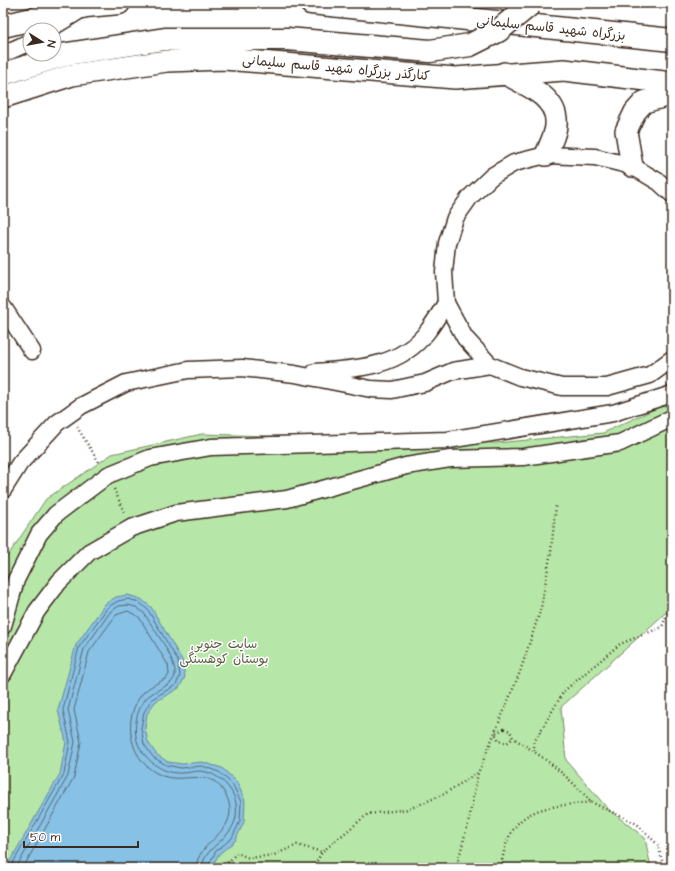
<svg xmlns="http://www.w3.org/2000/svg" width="675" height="871" font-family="'Architects Daughter','Playpen Sans Arabic',sans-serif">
<rect width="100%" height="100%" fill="#fff"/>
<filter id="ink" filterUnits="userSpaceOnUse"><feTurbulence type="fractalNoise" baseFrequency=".025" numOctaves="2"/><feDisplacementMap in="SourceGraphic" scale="8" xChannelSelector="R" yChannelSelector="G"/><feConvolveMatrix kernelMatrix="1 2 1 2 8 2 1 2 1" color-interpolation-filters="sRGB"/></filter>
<g filter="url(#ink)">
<polygon fill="#b6e7a8" stroke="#788863" points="672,401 672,607 561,707 566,760 608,809 645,838 651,868 3,868 3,563 46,499 112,454 202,434 496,443 603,433"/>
<polygon fill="#87c1e6" stroke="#698596" points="128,595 141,599 151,607 182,660 185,677 179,688 155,702 147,714 145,728 148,742 156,754 168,762 182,764 202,762 222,768 237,782 245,801 244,822 235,841 219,854 211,868 6,868 60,774 66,742 58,710 76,645 105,604 116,597"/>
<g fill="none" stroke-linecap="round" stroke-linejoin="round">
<g stroke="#59666e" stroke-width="1">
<polyline points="10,868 64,774 70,742 63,710 79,647 108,607 118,601 128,599 139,602 148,610 178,661 180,676 176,685 152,699 144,712 141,728 144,744 153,757 166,765 181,768 202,766 219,772 233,785 241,802 240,821 232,838 216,851 207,868"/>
<path d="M 16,868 L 68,776 L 75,742 L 68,710 L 84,649 L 111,611 L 119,606 L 128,605 L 136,607 L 144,613 C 152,627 177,659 175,675 C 174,685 157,689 150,695 C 136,705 131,733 140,748 C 149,763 164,774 182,773 C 188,773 194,771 200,771 C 217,772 234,788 236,804 C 241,840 204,842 202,868"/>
<path d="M 23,868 L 74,777 L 81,742 L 74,710 L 89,652 L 116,615 L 128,611 L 139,617 L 168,665 L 169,674 L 167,678 C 160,682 150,686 144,692 C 120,717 129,764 163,776 C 179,782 198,773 214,781 C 221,786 227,795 229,803 C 237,833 197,841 196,868"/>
</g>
<g stroke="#3b2a1e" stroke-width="19">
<g id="minor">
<polyline points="48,30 76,13"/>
<polyline points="3,54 30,42"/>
<polyline points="672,194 659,182 632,166 595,157 546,155 514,163 492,176 470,197 455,218 447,243 444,272 446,303 465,338 490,365 520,377 562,387 607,387 650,375 672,359"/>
<polyline points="3,307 32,351"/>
<path d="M 315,372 C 356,369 399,368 427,332 C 434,323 440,313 446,303"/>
<polyline points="3,490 20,463 57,423 81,406 126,383 188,370 242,368 295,374 371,389 392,390 425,383 453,371 490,365"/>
<polyline points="3,626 16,580 39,534 56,514 108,475 150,458 211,447 448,440 613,413 672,394"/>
<polyline points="3,674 37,611 59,582 89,552 131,528 176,513 287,499 406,466 450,459 523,457 620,443 672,418"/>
</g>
</g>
<g stroke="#3b2a1e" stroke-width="24">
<g id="major">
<path d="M 504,73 C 524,84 559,97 556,125 C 556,134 549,146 546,155"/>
<polyline points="3,97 72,75 167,61 224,59 455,78 564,70 672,83"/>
<polyline points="632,166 626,131 635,112 644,102 666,96 672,97"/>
</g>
</g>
<g stroke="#3b2a1e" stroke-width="25">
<g id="highway">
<polyline points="311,3 672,40"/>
<polyline points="3,26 86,6 119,3"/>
<polyline points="3,74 67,54 165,39 287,39"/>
</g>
</g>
<g stroke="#3b2a1e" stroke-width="2.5" stroke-dasharray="1 3" stroke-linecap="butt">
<polyline points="77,427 100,464"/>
<polyline points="114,489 125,514"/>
<polygon points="504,729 510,731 513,738 507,743 499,741 495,733"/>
<polyline points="534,751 534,742 564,691 620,644 662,627 672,602"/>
<polyline points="591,802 637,824 658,845 664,868"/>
<polyline points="222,868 237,853 249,858 274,855 297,845 322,852"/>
<polyline points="313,868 322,852 368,814 409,809 444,794 477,773"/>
<polyline points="456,868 468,824 478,773 520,672 541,608 551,551 556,505"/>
<path d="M 501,868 C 509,807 539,808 591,802 C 566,774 544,757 513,738"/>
</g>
<use href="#minor" stroke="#fff" stroke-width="16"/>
<use href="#major" stroke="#fff" stroke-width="21"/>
<use href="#highway" stroke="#fff" stroke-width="22"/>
<g stroke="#3b2a1e" stroke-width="25" stroke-linecap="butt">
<polyline id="highway-bridge" points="287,39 430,51 470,45 498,31 532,3"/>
</g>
<use href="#highway-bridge" stroke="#fff" stroke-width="22"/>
</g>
</g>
<g text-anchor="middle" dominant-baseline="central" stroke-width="3" stroke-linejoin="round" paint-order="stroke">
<g font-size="13" fill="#3b2a1e" stroke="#fff">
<text transform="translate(551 28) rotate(6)">بزرگراه شهید قاسم سلیمانی</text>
<text transform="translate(336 68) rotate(5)">کنارگذر بزرگراه شهید قاسم سلیمانی</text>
</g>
<g font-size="13" fill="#5a5940" stroke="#fff">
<text x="224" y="644">سایت جنوبی<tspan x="224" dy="15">بوستان کوهسنگی</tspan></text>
</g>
</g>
<rect width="675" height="871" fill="none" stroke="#fff" stroke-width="16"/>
<rect x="8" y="8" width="659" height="855" fill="none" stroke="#3b2a1e" stroke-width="1.5" filter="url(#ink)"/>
<g transform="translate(42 42) rotate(101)"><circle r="19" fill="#ffffff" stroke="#b1aaa5"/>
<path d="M0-3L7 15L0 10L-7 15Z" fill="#3b2a1e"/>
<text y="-6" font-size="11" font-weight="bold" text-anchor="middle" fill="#3b2a1e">N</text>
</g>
<path d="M24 841v6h114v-6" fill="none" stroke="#3b2a1e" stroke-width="2"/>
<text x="30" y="841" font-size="12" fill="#3b2a1e" stroke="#ffffff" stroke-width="3" paint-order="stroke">50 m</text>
</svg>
